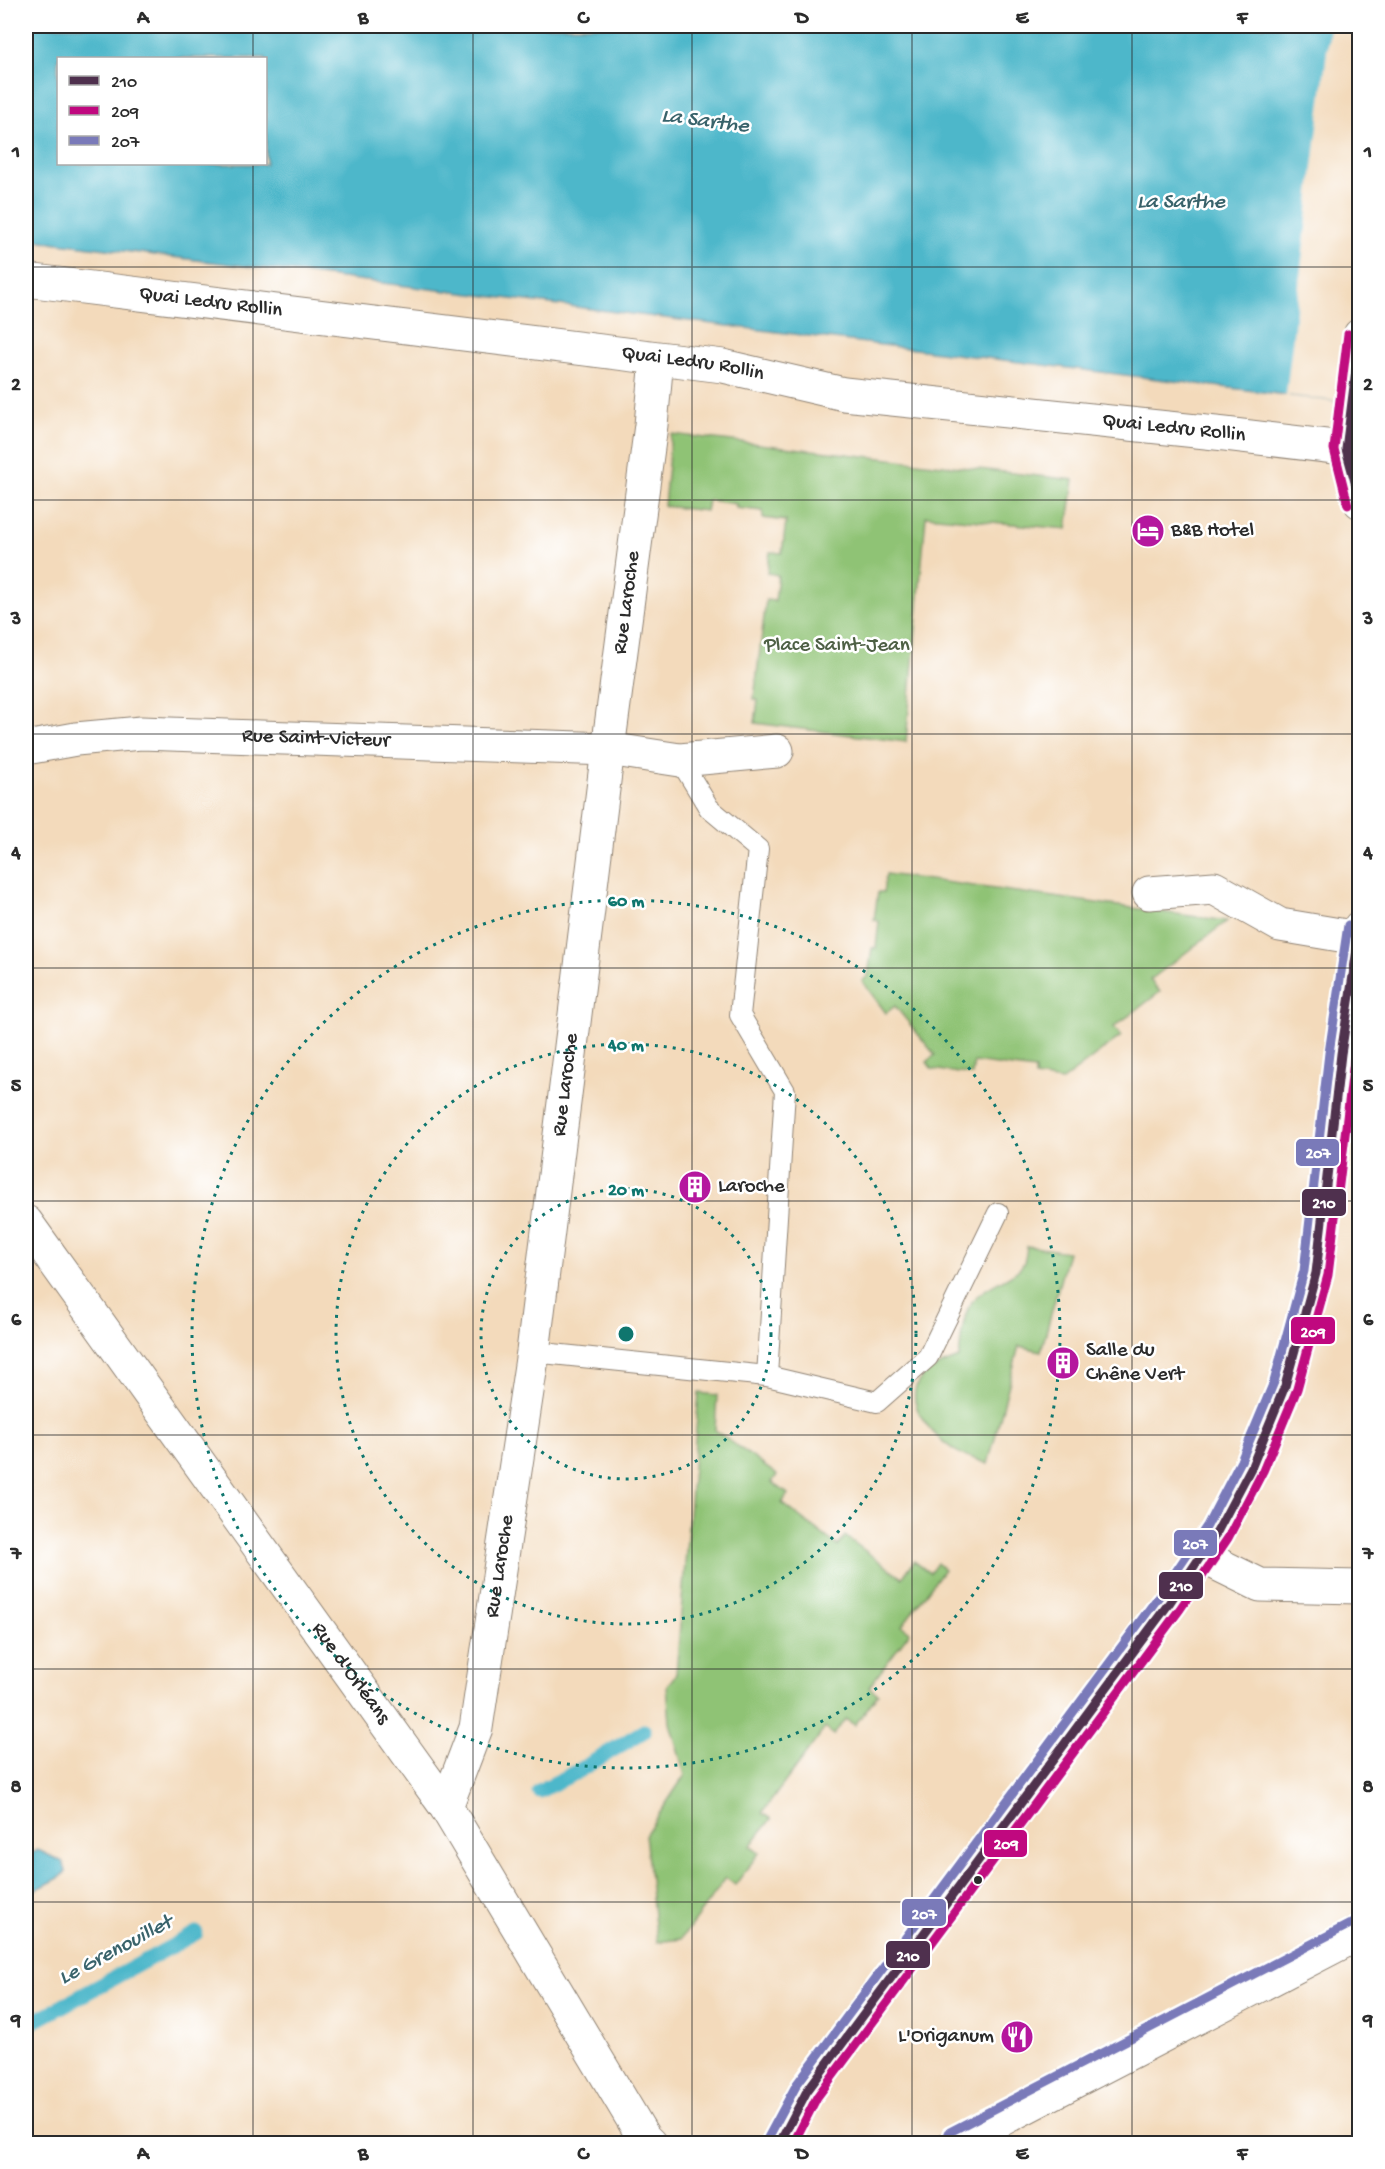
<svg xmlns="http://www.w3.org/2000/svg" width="1385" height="2169" font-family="'Gochi Hand',sans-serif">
<rect width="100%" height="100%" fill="#fff"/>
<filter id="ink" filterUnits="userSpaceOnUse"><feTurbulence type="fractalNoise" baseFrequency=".0167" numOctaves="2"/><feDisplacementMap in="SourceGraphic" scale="12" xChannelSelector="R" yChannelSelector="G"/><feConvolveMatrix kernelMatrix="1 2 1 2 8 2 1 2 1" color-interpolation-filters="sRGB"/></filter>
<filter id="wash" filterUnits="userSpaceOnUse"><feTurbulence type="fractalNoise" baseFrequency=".008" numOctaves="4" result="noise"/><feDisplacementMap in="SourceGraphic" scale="24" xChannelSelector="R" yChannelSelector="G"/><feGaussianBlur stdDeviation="1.35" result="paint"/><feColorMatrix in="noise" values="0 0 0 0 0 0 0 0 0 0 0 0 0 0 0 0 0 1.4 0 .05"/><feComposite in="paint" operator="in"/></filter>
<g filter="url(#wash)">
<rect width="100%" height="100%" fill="#f3dabb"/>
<g fill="#8fc375" stroke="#5d7750" stroke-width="1.5">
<polygon points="671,434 1074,480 1067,529 926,516 906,742 755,723 758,700 754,699 766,600 775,601 778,575 767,573 770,552 782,553 786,521 763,518 763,511 736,508 736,504 708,500 706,511 664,506"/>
<polygon points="886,874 1227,921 1150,980 1160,992 1114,1027 1121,1036 1062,1081 1035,1077 1035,1070 974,1062 972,1075 932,1069 927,1062 935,1055 895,1006 886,1013 862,981 868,976 872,948 876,948 879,921 874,920 878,892 883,892"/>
<path d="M 1027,1246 L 1068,1252 L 1041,1351 L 1019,1346 L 988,1464 C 977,1459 963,1456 954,1450 C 935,1437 903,1406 919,1381 C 928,1368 945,1364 959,1358 C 961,1341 962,1318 971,1303 C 982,1286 1017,1277 1023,1264 C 1026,1259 1026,1252 1027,1246 Z"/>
<polygon points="699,1393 717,1395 715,1430 777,1475 772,1482 788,1494 782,1503 838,1546 845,1536 902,1578 914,1561 930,1573 937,1563 944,1569 902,1626 910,1632 869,1687 878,1694 855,1725 845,1719 834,1735 825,1728 762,1813 771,1819 750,1846 759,1853 735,1885 726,1878 681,1939 657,1942 645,1835 685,1775 670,1723 667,1686 676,1674"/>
</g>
<g fill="#4db7ca" stroke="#3c717a" stroke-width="1.5" fill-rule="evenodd">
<path d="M 26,26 L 1359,26 L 1359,404 L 26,239 ZM 58,58 L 266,58 L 266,164 L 58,164 Z"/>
<polygon points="38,1850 63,1862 66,1871 61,1877 26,1895 26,1856"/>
</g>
<polygon fill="#f3dabb" points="1330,26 1359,26 1359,404 1286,395"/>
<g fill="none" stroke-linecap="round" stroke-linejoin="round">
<g stroke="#4db7ca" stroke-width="15">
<polyline points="539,1791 575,1773 644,1731"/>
<polyline points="26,2026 196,1933"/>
</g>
</g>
</g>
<g filter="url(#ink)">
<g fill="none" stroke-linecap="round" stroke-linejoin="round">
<g stroke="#8f8273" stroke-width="22">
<g id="lane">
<polyline points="680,760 709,808 758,849 740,1015 785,1091 767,1376"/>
<polyline points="533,1352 767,1376 877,1402 928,1357 998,1213"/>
</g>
</g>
<g stroke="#8f8273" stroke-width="35">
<g id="street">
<path id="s1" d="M 26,280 L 723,366 L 844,394 L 1225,434 L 1360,450"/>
<path id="s2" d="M 26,748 L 76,739 L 141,733 L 608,749 L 680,760 L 777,751"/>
<polyline points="1149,893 1214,888 1280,925 1358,938"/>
<path id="s3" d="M 26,1222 L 446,1807 L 644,2138 L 650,2144"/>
<polyline points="1201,1556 1260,1585 1360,1587"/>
<path id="s4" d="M 446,1807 L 476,1728 L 533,1352 L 608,749 L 651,425 L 657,359"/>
</g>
</g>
<g stroke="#8f8273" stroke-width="35">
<g id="secondary">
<polyline points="1360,335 1346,449 1360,502"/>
<polyline points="779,2144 807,2091 1170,1602 1217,1532 1252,1466 1285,1386 1316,1273 1341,1054 1360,927"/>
<polyline points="954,2144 1360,1933"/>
</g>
</g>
<use href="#lane" stroke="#fff" stroke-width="20"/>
<use href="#street" stroke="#fff" stroke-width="33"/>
<use href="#secondary" stroke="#fff" stroke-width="33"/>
<g stroke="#fff" stroke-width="14">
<g id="bus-1">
<polyline points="1360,339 1346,449 1360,500"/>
<polyline points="779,2144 807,2091 1170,1602 1217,1532 1252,1466 1285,1386 1316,1273 1341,1054 1360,930"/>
</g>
</g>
<g stroke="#fff" stroke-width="14">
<g id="bus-2">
<polyline points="1348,334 1334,449 1348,505"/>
<polyline points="793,2144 817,2097 1180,1609 1228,1538 1263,1471 1297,1389 1328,1275 1360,1011"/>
</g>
</g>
<g stroke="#fff" stroke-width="14">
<g id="bus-3">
<polyline points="948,2133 1354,1922"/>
<polyline points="768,2138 797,2084 1160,1595 1207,1526 1241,1461 1274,1382 1304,1271 1329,1053 1348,925"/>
</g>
</g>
<use href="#bus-1" stroke="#4f304e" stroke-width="9"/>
<use href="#bus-2" stroke="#c0087f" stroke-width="9"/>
<use href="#bus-3" stroke="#7a7ab9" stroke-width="9"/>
</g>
</g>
<path fill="none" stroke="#2b2b2b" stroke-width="1.5" stroke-opacity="0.55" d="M 253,26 L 253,58M 473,26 L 473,2144M 692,26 L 692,2144M 912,26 L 912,2144M 1132,26 L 1132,2144M 253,164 L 253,2144M 26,267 L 1360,267M 26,500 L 1360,500M 26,734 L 1360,734M 26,968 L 1360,968M 26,1201 L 1360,1201M 26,1435 L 1360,1435M 26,1669 L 1360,1669M 26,1902 L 1360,1902"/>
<g fill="none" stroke="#0f766e" stroke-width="3" stroke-dasharray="3 6">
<circle cx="626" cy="1334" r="145"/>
<circle cx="626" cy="1334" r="290"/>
<circle cx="626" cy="1334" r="434"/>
</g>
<defs>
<g id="hotel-disc" transform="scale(1.725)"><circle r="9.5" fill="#b5179e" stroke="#fff"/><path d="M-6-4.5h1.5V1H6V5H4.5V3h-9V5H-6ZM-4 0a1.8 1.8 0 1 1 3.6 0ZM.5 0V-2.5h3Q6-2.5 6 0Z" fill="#fff"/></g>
<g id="building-disc" transform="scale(1.725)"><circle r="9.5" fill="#b5179e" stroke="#fff"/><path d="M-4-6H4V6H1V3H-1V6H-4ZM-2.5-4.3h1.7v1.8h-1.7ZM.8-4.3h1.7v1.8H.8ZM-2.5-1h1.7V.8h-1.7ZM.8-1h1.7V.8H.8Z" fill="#fff"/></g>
<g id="restaurant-disc" transform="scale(1.725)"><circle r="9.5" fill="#b5179e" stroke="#fff"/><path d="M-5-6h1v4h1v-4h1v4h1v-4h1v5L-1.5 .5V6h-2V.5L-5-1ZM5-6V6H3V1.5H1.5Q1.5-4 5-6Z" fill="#fff"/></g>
</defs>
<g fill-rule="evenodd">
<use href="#hotel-disc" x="1148" y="531"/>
<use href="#building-disc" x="695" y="1187"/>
<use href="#building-disc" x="1063" y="1363"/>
<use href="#restaurant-disc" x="1017" y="2037"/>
</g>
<circle fill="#2b2b2b" stroke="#fff" stroke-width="2" cx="978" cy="1880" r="5"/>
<g text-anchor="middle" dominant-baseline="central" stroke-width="5" stroke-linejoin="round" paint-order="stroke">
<g font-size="21" fill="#2b2b2b" stroke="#fff">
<text stroke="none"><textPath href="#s1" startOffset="186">Quai Ledru Rollin</textPath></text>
<text stroke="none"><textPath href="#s1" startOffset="672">Quai Ledru Rollin</textPath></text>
<text stroke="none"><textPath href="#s1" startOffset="1158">Quai Ledru Rollin</textPath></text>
<text stroke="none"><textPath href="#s4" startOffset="1220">Rue Laroche</textPath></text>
<text stroke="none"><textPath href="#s2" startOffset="291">Rue Saint-Victeur</textPath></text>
<text stroke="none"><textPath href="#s4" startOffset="734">Rue Laroche</textPath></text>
<text stroke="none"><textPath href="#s4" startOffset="248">Rue Laroche</textPath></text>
<text stroke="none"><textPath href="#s3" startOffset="556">Rue d'Orléans</textPath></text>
</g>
<g font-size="21" fill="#2b2b2b" stroke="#fff" text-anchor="start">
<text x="1171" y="531">B&amp;B Hotel</text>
<text x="718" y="1187">Laroche</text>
<text x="1086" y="1351">Salle du<tspan x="1086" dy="24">Chêne Vert</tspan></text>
<text x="994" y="2037" text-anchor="end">L'Origanum</text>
</g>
<g font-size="21" fill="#4e6045" stroke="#fff">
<text x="837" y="646">Place Saint-Jean</text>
</g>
<g font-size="22" font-style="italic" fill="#39636b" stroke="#fff">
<text transform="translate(705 122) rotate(7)">La Sarthe</text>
<text x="1181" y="203">La Sarthe</text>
<text transform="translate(116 1951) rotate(-28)">Le Grenouillet</text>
</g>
</g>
<circle cx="626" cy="1334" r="9" fill="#0f766e" stroke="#fff" stroke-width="3"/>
<g font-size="18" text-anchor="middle" font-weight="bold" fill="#0f766e" stroke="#fff" stroke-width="5" stroke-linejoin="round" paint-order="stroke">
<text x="626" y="906">60 m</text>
<text x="626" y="1050">40 m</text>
<text x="626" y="1195">20 m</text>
</g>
<g stroke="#fff" stroke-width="2">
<rect x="1295" y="1138" width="45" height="29" rx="6" fill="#7a7ab9"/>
<rect x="1301" y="1188" width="46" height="29" rx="6" fill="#4f304e"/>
<rect x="1290" y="1316" width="46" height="29" rx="6" fill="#c0087f"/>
<rect x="1173" y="1529" width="45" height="28" rx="6" fill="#7a7ab9"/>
<rect x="1158" y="1571" width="46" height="29" rx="6" fill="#4f304e"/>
<rect x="983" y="1829" width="45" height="29" rx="6" fill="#c0087f"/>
<rect x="901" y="1898" width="46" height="29" rx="6" fill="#7a7ab9"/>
<rect x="885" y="1940" width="46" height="29" rx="6" fill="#4f304e"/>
</g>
<g font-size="16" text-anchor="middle" font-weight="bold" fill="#fff">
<text x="1318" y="1158">207</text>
<text x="1324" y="1208">210</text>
<text x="1313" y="1337">209</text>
<text x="1195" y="1549">207</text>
<text x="1181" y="1591">210</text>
<text x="1006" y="1849">209</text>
<text x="924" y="1919">207</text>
<text x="908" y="1961">210</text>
</g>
<rect width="1385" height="2169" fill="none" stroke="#fff" stroke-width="66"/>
<rect x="57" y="57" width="210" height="108" fill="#ffffff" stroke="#aaaaaa" stroke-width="1.5"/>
<rect x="69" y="76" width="30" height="9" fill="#4f304e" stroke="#aaaaaa" stroke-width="1.5"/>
<text x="111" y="87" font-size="18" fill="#2b2b2b">210</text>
<rect x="69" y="106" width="30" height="9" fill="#c0087f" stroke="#aaaaaa" stroke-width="1.5"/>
<text x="111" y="117" font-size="18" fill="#2b2b2b">209</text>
<rect x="69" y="136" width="30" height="9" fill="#7a7ab9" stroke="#aaaaaa" stroke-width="1.5"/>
<text x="111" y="147" font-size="18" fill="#2b2b2b">207</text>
<rect x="33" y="33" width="1319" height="2103" fill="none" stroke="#2b2b2b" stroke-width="2"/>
<g font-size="20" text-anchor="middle" font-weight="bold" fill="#2b2b2b">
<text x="143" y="23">A</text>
<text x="363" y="23">B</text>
<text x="583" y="23">C</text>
<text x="802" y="23">D</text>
<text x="1022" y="23">E</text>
<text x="1242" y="23">F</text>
<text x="16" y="157">1</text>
<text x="1368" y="157">1</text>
<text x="16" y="390">2</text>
<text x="1368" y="390">2</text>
<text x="16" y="624">3</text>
<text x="1368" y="624">3</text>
<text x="16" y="858">4</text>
<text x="1368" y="858">4</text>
<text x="16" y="1091">5</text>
<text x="1368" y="1091">5</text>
<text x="16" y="1325">6</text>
<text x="1368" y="1325">6</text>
<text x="16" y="1559">7</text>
<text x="1368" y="1559">7</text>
<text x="16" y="1792">8</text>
<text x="1368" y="1792">8</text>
<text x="16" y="2026">9</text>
<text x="1368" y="2026">9</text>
<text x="143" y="2159">A</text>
<text x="363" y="2159">B</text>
<text x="583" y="2159">C</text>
<text x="802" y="2159">D</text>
<text x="1022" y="2159">E</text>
<text x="1242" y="2159">F</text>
</g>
</svg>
